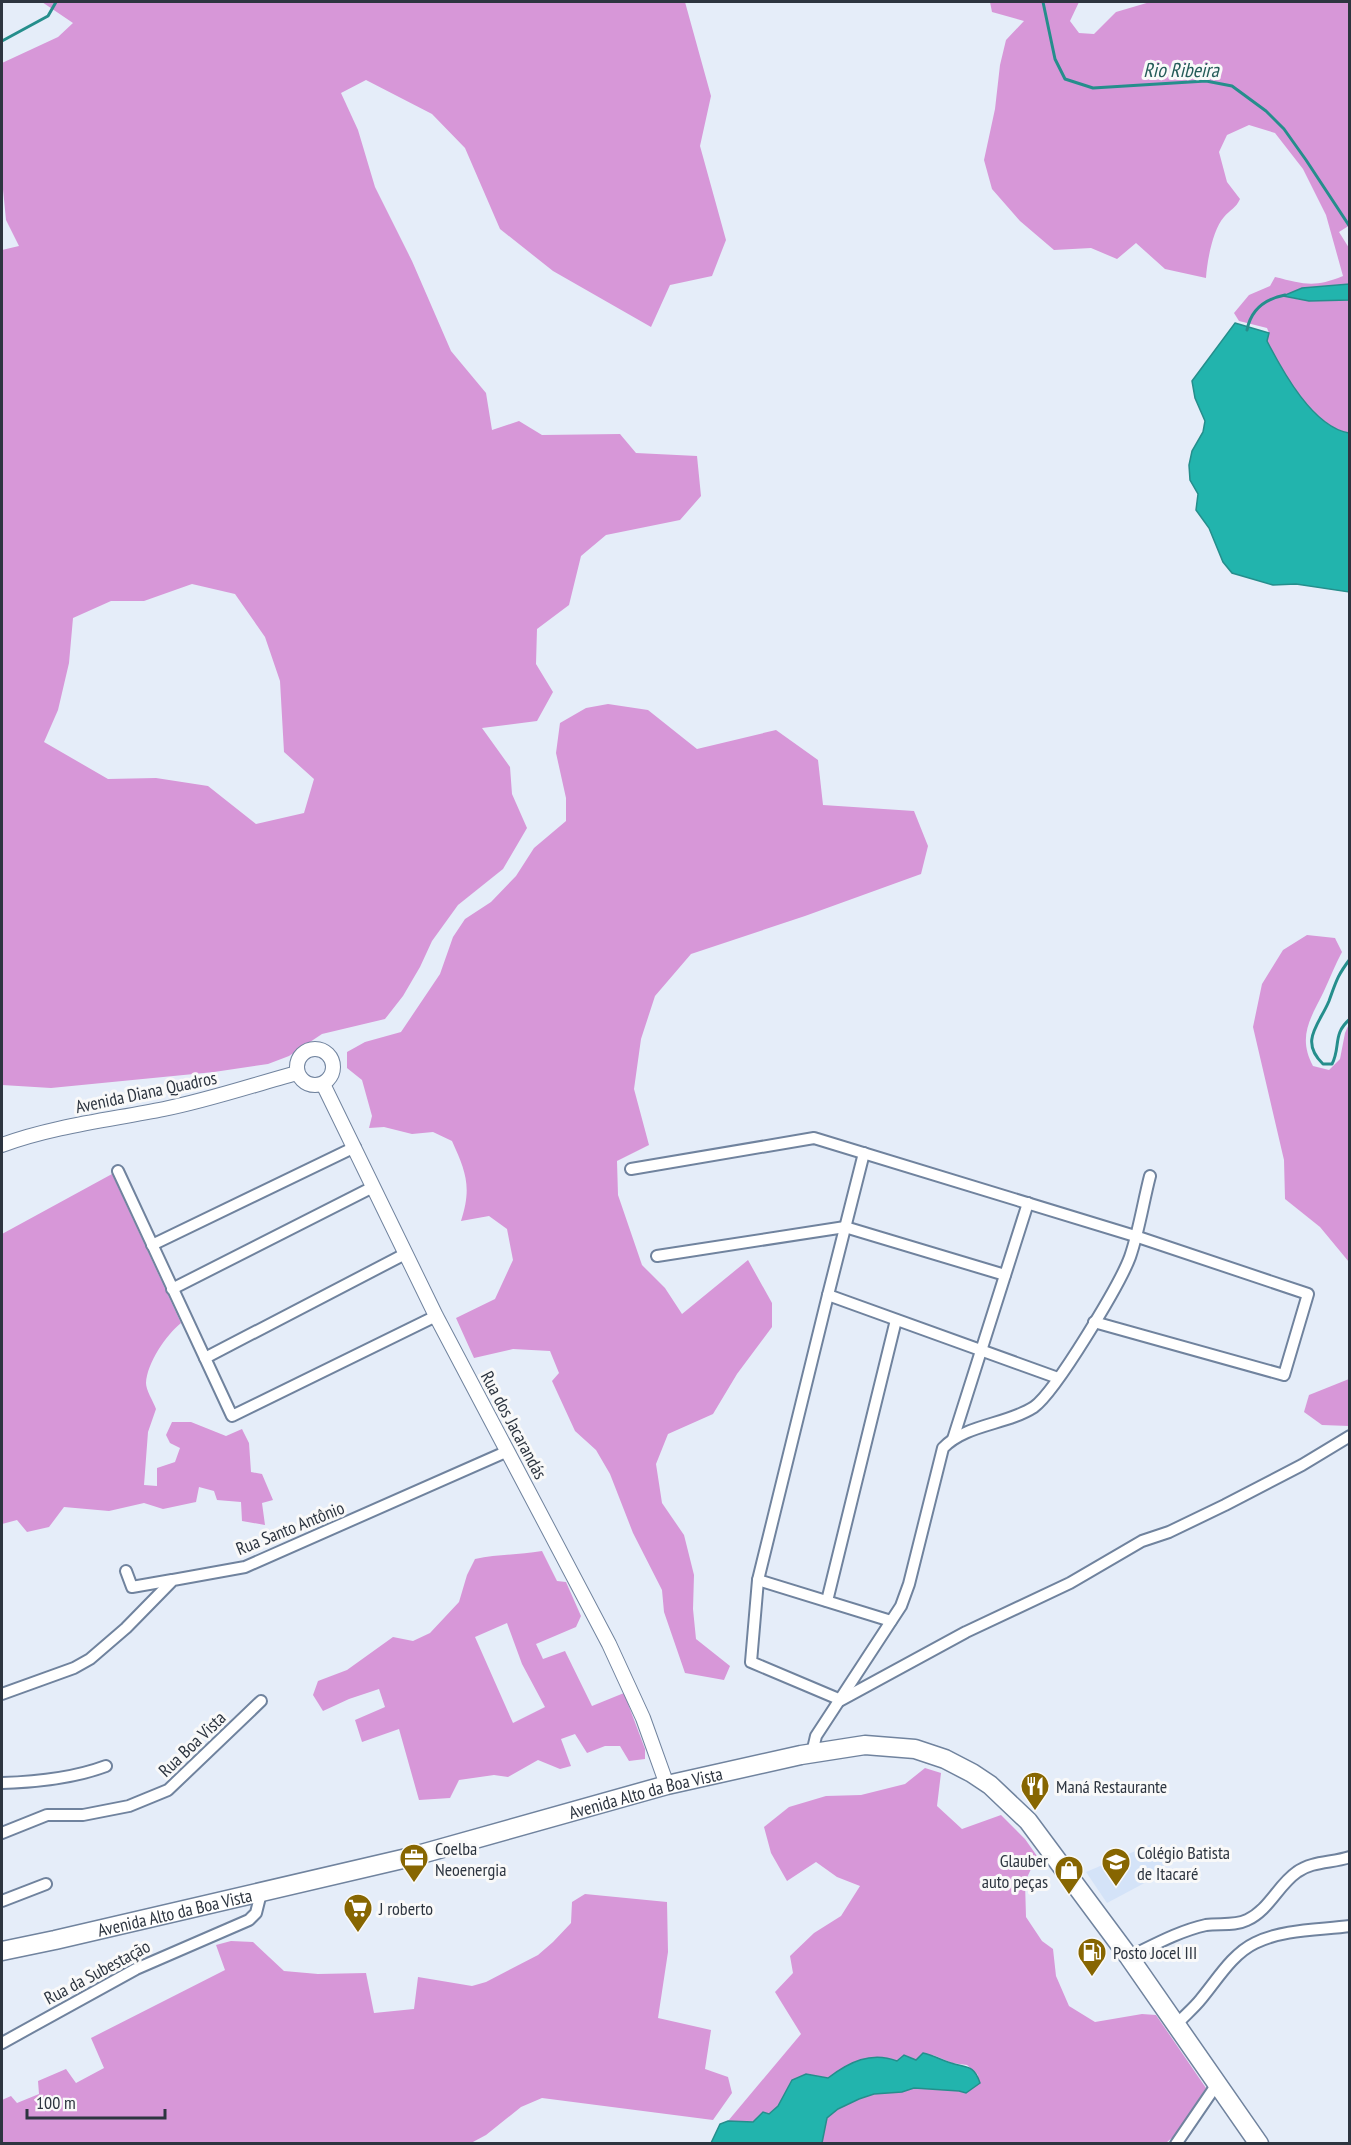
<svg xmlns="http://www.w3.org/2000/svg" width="1351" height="2145" font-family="'PT Sans Narrow',sans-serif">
<rect width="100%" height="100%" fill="#e5edf9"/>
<polygon fill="#d4e3f8" points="1152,1844 1167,1871 1107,1903 1086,1872"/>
<g fill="#d797d8" fill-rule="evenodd">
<path d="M 42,2 L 685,2 L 711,96 L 700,146 L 726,240 L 712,276 L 670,285 L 651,327 L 553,271 L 500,229 L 465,148 L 432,114 L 366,80 L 341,93 L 358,130 L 375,187 L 412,261 L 451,351 L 486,393 L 492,430 L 519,421 L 542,435 L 620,434 L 636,453 L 697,456 L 701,496 L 680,520 L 606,535 L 581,556 L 569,605 L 537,629 L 536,664 L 553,692 L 537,721 L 482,728 L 510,767 L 512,794 L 527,828 L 503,869 L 458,905 L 432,941 L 420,967 L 403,996 L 385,1019 L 322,1034 L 289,1056 L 268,1064 L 214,1072 L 51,1088 L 2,1085 L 2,250 L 19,246 L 6,220 L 2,179 L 2,63 L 58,37 L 73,23 ZM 192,584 L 235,594 L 265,637 L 280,681 L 284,752 L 314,779 L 304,813 L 256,824 L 208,786 L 156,778 L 108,779 L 44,742 L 58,710 L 69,663 L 73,618 L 111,601 L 144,601 Z"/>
<path d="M 990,2 L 1079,2 L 1070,21 L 1079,33 L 1094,34 L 1116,12 L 1150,2 L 1349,2 L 1350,225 L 1339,232 L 1349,248 L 1349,284 L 1339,286 L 1320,286 L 1284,295 C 1305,304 1327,300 1349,300 L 1349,433 C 1313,426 1283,372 1267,341 L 1269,333 L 1267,328 L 1239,321 L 1234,313 L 1249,295 L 1270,286 L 1275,277 C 1304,284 1314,288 1343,276 L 1326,215 L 1303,169 L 1275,133 L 1249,125 L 1227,135 L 1219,152 L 1227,182 L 1240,199 C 1236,208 1230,210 1224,217 C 1213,229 1207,261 1206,278 L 1165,269 L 1136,243 L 1117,259 L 1091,248 L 1054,250 L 1020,221 L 992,189 L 984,160 L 995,109 L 1000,65 L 1006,40 L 1024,21 L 992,12 Z"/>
<path d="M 608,704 L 648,710 L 697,749 L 776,730 L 818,760 L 823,805 L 914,811 L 928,846 L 921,874 L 805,916 L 691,954 L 655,996 L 641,1039 L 634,1089 L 649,1145 L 617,1161 L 618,1195 L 642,1265 L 665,1288 L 682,1314 L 748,1260 L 772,1303 L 772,1327 L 737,1374 L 713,1414 L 668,1434 L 656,1464 L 662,1503 L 684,1535 L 694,1575 L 693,1609 L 696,1639 L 730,1666 L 724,1680 L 685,1673 L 664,1612 L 662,1590 L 633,1533 L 610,1474 L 596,1450 L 575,1431 L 552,1381 L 559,1373 L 550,1351 L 513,1349 L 474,1358 L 456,1318 L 495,1299 L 513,1260 L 507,1229 L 489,1216 L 461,1221 C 472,1187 466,1172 452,1141 L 433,1132 L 412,1134 L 384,1127 L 369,1128 L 372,1116 L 362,1080 L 347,1068 L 347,1052 L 365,1042 L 401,1032 L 440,974 L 453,937 L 465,919 L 491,902 L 516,876 L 534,848 L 566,821 L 566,798 L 556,753 L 560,723 L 586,708 Z"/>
<path d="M 1307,935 L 1335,938 L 1342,952 C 1335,965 1330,978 1324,991 C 1311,1018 1297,1036 1313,1066 L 1329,1070 L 1340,1059 L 1345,1033 L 1349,1024 L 1349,1262 L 1320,1227 L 1285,1199 L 1284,1160 L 1253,1027 L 1262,984 L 1283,950 Z"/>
<path d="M 112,1174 L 181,1323 C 166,1335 147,1363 146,1383 C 146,1390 153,1401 156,1409 L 148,1432 L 144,1485 L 157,1486 L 157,1468 L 175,1462 L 180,1448 L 170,1443 L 166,1435 L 172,1422 L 191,1422 L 226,1436 L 242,1429 L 249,1443 L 251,1472 L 262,1474 L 273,1500 L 262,1503 L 265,1525 L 242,1521 L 241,1502 L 217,1500 L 214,1491 L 199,1487 L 196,1502 L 163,1509 L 144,1503 L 109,1511 L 64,1507 L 49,1527 L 27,1532 L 17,1520 L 2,1524 L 2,1234 Z"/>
<polygon points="1349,1379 1349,1426 1322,1425 1304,1412 1309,1395"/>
<path d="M 542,1551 L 557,1581 L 566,1582 L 581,1616 L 576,1627 L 536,1644 L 543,1659 L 565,1651 L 592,1706 L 624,1693 L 645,1749 L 645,1759 L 629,1761 L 620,1746 L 605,1746 L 587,1753 L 575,1734 L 561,1739 L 571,1766 L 560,1769 L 538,1760 L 508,1777 L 494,1775 L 459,1780 L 450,1798 L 419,1800 L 399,1729 L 362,1742 L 355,1720 L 385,1707 L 379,1689 L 349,1699 L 323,1711 L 313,1695 L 318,1681 L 347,1670 L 393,1637 L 413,1641 L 430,1633 L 459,1602 L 467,1575 L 475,1559 C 498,1554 519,1555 542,1551 ZM 507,1623 L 522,1664 L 545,1707 L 513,1723 L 475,1637 Z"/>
<path d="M 925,1768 L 941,1773 L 937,1806 L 962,1829 L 1001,1815 L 1025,1839 L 1037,1856 L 1025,1882 L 1026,1917 L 1042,1941 L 1053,1949 L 1056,1976 L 1069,2006 L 1095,2022 L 1142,2014 L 1156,2015 L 1206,2088 L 1174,2136 L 1166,2143 L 822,2143 L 827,2118 L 838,2109 L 859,2099 L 874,2094 L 902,2092 L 914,2088 L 959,2091 L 966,2093 L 978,2075 L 967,2065 L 952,2063 L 933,2055 L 916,2060 L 904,2056 L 897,2061 C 871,2051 849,2062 828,2078 L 819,2076 L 792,2080 L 778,2106 L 769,2114 L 763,2112 L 753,2122 L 728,2121 L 801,2034 L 775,1992 L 793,1973 L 790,1956 L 814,1933 L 841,1916 L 860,1886 L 837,1877 L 816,1862 L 787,1881 L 771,1853 L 764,1827 L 789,1807 L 826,1796 L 861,1795 L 905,1784 Z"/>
<polygon points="585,1894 667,1902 668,1952 658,2018 711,2030 705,2069 728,2077 732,2093 713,2120 542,2098 521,2107 486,2135 471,2143 2,2143 2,2100 11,2096 17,2103 39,2094 38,2081 66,2069 76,2083 104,2068 91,2038 225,1970 216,1945 231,1941 253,1942 284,1971 318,1974 366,1973 374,2013 414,2009 418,1977 472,1986 486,1982 538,1955 553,1942 571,1923 572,1902"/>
</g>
<g fill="#22b4ad" stroke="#258e8c" stroke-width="1.5">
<polygon points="1349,284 1349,300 1309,301 1283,296 1302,288"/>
<path d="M 1235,323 L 1269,333 L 1267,341 C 1283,372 1313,427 1349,433 L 1349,592 L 1296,584 L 1273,585 L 1232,573 L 1223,562 L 1209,528 L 1196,510 L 1198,494 L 1190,480 L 1189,465 L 1192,451 L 1203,432 L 1205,421 L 1195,398 L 1192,381 Z"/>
<path d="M 923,2053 C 933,2055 941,2060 951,2063 C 966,2068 974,2064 980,2083 L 966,2093 L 959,2091 L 914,2088 L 902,2092 L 874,2094 L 859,2099 L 838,2109 L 827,2118 L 822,2143 L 711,2143 L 720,2124 L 728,2121 L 753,2122 L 763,2112 L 769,2114 L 778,2106 L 792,2080 L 806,2074 L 828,2078 C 849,2062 871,2051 897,2061 L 904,2055 L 916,2060 Z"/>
</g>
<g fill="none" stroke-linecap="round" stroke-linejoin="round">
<g stroke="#258e8c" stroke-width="3">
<polyline points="1043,2 1055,59 1065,79 1093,88 1206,81 1232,86 1266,111 1284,129 1306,160 1350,227"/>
<polyline points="2,41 48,16 56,2"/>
<path d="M 1247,330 C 1251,309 1265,299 1285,295"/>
<path d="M 1350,959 C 1337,976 1336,982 1329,1001 C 1319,1025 1299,1041 1323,1064 L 1332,1064 C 1341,1047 1332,1034 1350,1019"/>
</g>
<g stroke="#70839e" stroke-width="14">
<g id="minor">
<polyline points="864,1153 828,1295 758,1580 751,1662 841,1700 966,1632 1070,1583 1142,1541 1169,1532 1225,1505 1302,1465 1350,1436"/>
<polyline points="631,1169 814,1138 1135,1236 1308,1294 1284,1375 1094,1322"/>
<polyline points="118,1171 232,1416 436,1316"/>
<polyline points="152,1245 355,1147"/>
<polyline points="657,1256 845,1227 1005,1275"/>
<polyline points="172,1289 373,1187"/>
<polyline points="828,1295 1058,1378"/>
<polyline points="205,1358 405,1254"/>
<polyline points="953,1439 1028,1203"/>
<polyline points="126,1571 132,1587 172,1580"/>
<polyline points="758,1580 891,1621"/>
<polyline points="827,1601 896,1320"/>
<polyline points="2,1694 74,1668 90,1659 126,1628 173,1580 245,1567 508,1451"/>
<path d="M 812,1753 L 816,1736 L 901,1606 L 909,1584 L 943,1448 C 966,1424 1006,1425 1034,1407 C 1056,1391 1120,1284 1130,1257 C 1139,1231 1143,1203 1150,1176"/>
<path d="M 2,1783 C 36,1782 74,1778 106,1766"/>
<polyline points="2,1833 47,1815 83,1815 129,1806 168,1790 261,1701"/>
<polyline points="2,1901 46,1884"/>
<path d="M 1129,1957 C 1154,1945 1179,1931 1206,1925 C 1219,1923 1235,1926 1247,1920 C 1269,1910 1278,1885 1297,1872 C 1312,1861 1332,1863 1350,1857"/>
<path d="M 1176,2025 C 1184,2016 1194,2008 1201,1999 C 1217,1980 1232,1954 1255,1943 C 1283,1929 1319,1930 1350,1926"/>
<polyline points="2,2043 136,1969 249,1920 256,1913 261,1893"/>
<polyline points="1176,2144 1217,2084"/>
</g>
</g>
<g stroke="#70839e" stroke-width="16">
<g id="tertiary">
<circle cx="315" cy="1067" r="18"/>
<polyline points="323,1084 436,1316 609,1644 643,1718 667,1785"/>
<path d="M 2,1145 C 54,1126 109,1120 164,1109 C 209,1100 253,1085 297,1073"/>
</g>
</g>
<g stroke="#70839e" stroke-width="21">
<g id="primary">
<path id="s1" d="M 2,1951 L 55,1940 L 407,1858 L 667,1785 L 801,1755 L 865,1745 L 915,1749 L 945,1759 L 972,1773 L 990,1785 L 1028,1821 L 1129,1957 L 1259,2144"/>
</g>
</g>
<use href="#minor" stroke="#fff" stroke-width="10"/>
<use href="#tertiary" stroke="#fff" stroke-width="14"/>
<use href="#primary" stroke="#fff" stroke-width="18"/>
</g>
<defs>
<g id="restaurant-pin" transform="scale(1.5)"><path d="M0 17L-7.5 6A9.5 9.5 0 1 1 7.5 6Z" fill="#876601" stroke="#f9f9f9"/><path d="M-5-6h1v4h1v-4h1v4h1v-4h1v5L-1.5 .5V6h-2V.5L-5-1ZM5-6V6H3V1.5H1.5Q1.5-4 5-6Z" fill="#fff"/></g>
<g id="office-pin" transform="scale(1.5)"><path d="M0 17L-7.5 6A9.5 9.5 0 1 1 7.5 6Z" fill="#876601" stroke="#f9f9f9"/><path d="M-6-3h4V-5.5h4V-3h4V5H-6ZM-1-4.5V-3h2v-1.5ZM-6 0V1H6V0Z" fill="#fff"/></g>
<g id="school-pin" transform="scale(1.5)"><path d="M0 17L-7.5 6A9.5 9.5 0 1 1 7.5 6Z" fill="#876601" stroke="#f9f9f9"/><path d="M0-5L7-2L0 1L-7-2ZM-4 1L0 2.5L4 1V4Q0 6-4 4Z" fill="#fff"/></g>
<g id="shop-pin" transform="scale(1.5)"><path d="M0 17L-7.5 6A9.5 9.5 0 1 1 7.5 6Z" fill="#876601" stroke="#f9f9f9"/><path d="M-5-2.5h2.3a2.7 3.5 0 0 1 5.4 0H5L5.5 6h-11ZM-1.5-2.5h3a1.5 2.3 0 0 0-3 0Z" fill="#fff"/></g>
<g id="supermarket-pin" transform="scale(1.5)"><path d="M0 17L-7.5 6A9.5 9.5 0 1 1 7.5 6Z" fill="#876601" stroke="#f9f9f9"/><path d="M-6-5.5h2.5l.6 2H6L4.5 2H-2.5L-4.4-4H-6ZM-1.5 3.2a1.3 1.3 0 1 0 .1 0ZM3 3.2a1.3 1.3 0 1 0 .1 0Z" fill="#fff"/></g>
<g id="fuel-pin" transform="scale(1.5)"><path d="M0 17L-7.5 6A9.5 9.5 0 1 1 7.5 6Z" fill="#876601" stroke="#f9f9f9"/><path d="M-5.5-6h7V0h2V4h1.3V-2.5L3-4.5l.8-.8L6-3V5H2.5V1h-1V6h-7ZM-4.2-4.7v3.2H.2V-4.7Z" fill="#fff"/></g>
</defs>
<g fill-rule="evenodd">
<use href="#restaurant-pin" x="1035" y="1786"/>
<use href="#office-pin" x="414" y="1858"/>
<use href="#school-pin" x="1116" y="1862"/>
<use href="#shop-pin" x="1069" y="1870"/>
<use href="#supermarket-pin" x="358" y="1908"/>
<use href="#fuel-pin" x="1092" y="1952"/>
</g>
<g text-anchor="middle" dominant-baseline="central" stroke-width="6" stroke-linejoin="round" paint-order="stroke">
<g font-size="18" fill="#2d3540" stroke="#f9f9f9">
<text transform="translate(146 1092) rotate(-12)">Avenida Diana Quadros</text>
<text transform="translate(514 1425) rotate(62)">Rua dos Jacarandás</text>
<text transform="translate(290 1528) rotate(-22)">Rua Santo Antônio</text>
<text transform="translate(192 1744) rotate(-44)">Rua Boa Vista</text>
<text stroke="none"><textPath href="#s1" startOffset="663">Avenida Alto da Boa Vista</textPath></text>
<text stroke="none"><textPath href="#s1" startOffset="177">Avenida Alto da Boa Vista</textPath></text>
<text transform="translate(97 1972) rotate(-28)">Rua da Subestação</text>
</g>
<g font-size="18" fill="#2d3540" stroke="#f9f9f9" text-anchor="start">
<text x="1056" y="1786">Maná Restaurante</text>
<text x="435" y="1848">Coelba<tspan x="435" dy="21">Neoenergia</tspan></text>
<text x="1137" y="1852">Colégio Batista<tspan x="1137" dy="21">de Itacaré</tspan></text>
<text x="1048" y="1860" text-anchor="end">Glauber<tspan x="1048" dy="21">auto peças</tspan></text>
<text x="379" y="1908">J roberto</text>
<text x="1113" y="1952">Posto Jocel III</text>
</g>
<g font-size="20" font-style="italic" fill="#255c59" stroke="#f9f9f9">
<text x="1181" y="70">Rio Ribeira</text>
</g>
</g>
<rect width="1351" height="2145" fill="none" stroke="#2d3540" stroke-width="6"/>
<path d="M27 2109v9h138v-9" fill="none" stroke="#2d3540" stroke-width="3"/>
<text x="36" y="2109" font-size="18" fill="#2d3540" stroke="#f9f9f9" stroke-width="4.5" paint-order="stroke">100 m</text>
</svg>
